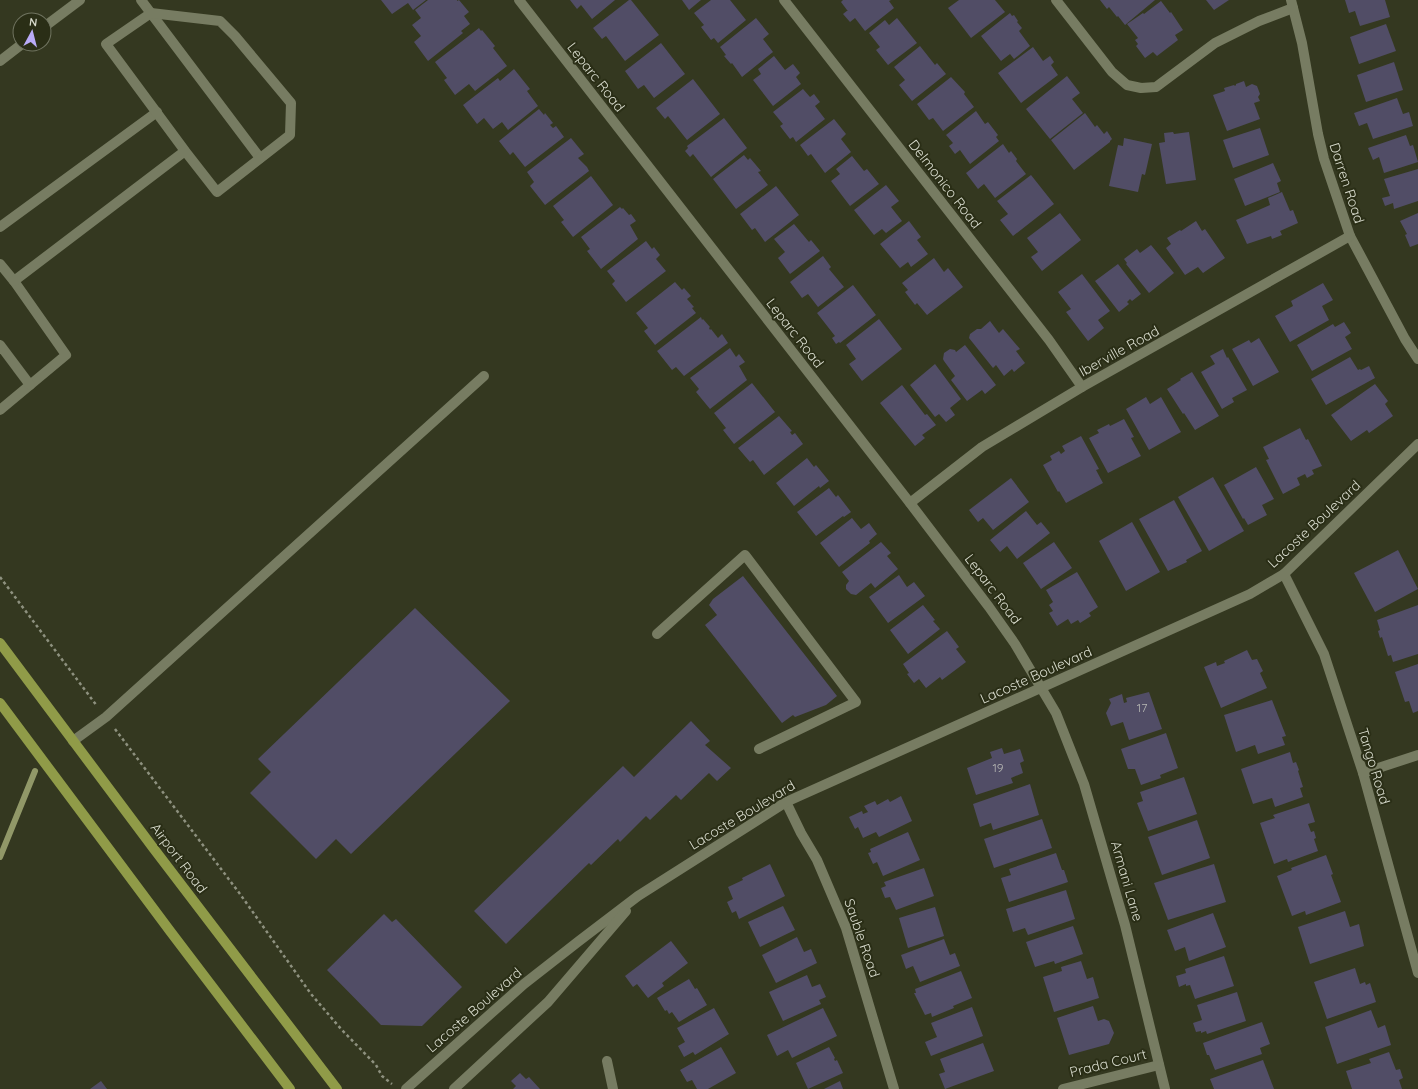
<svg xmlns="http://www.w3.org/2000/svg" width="1418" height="1089" font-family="Quicksand,sans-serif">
<rect width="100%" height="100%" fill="#343820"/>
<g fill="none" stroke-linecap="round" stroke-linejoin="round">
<polyline stroke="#919868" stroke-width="6" points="0,857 35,771"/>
</g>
<g fill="#514d66">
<polygon points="381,0 426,0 413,10 408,3 392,14"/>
<polygon points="428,0 457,0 457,1 459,0 469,12 464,16 470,24 461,31 463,33 428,61 414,42 421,36 412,25 421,18 415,10"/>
<polygon points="570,0 615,0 592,19 581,5 577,9"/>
<polygon points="629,0 631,0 659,35 625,61 606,36 602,39 593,28"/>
<polygon points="682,0 701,0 689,10"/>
<polygon points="711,0 730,0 746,20 718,43 714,38 711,40 701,27 704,25 694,13"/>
<polygon points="843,0 891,0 889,1 894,8 865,31 855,18 850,22 843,14 848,10 847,10 841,2"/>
<polygon points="959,0 995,0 1005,12 971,38 948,8"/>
<polygon points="1100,0 1155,0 1125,25 1118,16 1117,17 1109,7 1107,9"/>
<polygon points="1206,0 1229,0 1214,10"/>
<polygon points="1345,0 1385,0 1390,17 1360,26 1355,11 1349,13"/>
<polygon points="1161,1 1170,13 1171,12 1183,30 1175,35 1178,40 1157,56 1153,52 1145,58 1136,46 1138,44 1135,40 1138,38 1127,24 1143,13 1144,14"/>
<polygon points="1010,13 1012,16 1014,15 1018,21 1017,22 1022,28 1019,31 1030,46 1014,59 1010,54 1001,61 981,36"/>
<polygon points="756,18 769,34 763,39 773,52 742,77 732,63 731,64 724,56 726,55 720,47"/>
<polygon points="897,18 917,43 888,65 876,50 880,47 869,33 885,20 889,25"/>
<polygon points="1386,24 1396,51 1359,64 1350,37"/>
<polygon points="479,28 481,31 482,30 495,46 493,48 507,66 475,91 469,84 455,95 444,80 447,78 435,62"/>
<polygon points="661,43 685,74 654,98 644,85 638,89 625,71"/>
<polygon points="920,46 935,65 937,63 946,74 912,101 899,85 905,80 894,67"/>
<polygon points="1033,47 1043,61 1050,56 1054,62 1051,65 1058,75 1021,103 998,73"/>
<polygon points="774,56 785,70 793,64 800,73 796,77 801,84 773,106 753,80 761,74 758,69"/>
<polygon points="1394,62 1403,90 1366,102 1357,75"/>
<polygon points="514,69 530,89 527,91 538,106 508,130 502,122 493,129 484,118 477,124 463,105 498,78 500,81"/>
<polygon points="1067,76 1080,93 1072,99 1083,113 1050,139 1026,109"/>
<polygon points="951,77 965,92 964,94 974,107 943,131 933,118 929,120 917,104"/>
<polygon points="693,79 720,114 687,140 668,116 665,119 656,108"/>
<polygon points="1244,81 1246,87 1252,84 1257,86 1260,94 1258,97 1260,101 1254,103 1260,119 1227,131 1213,95 1225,91 1224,88 1234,85 1235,86 1236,85 1236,84"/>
<polygon points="803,89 810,97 814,94 820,102 815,106 825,119 796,142 793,137 790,139 780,126 783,124 773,112"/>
<polygon points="1397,98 1403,114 1409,112 1413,126 1373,139 1367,123 1359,126 1354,113"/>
<polygon points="539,109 544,115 545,113 553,123 550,125 553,128 556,126 564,137 525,167 513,152 510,155 499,141"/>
<polygon points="976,111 985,124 988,122 998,135 996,137 999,141 970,164 960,150 955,154 949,146 953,143 946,135"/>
<polygon points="1085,113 1095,127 1097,125 1104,134 1107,131 1112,139 1110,141 1110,142 1074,170 1051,140"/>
<polygon points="724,118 747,148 711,177 693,154 690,157 685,151 688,148 687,146"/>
<polygon points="834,119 846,134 841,139 851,152 825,173 811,154 808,156 800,145"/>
<polygon points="1260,128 1269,155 1233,168 1223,140"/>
<polygon points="1173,132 1174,134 1189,132 1196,180 1166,184 1159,143 1165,142 1164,133"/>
<polygon points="1406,135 1410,146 1413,145 1418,162 1384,173 1379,157 1373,160 1368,148"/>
<polygon points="571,138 584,154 578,158 587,167 589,171 545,205 530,186 534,182 527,172"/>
<polygon points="1124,138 1152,144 1145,175 1142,174 1138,192 1109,186 1118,145 1123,146"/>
<polygon points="1003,144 1009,153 1011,151 1017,159 1016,161 1026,174 995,198 984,184 978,189 966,173"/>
<polygon points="744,155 748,160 750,158 761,171 758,172 768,185 736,209 713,179"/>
<polygon points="852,156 864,171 867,169 879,184 850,206 831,181 840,174 836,169"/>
<polygon points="1273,163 1281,181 1277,183 1280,192 1245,206 1234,179"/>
<polygon points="1418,169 1418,201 1394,209 1393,203 1385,206 1382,198 1390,196 1384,179"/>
<polygon points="1031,175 1054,204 1013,236 1000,220 1008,214 997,201"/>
<polygon points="591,176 613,205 573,237 561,222 564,220 553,206"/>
<polygon points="886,185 899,201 891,207 902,221 886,233 882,229 874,235 854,210"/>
<polygon points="776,186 799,215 765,242 755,228 752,230 740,214"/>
<polygon points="1282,192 1290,211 1293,210 1298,223 1280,231 1282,235 1272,239 1271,236 1247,244 1236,220 1270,205 1268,198"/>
<polygon points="620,207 622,209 623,208 629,215 631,214 636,221 630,225 638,239 601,269 587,251 590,249 581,237"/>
<polygon points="1060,213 1081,240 1042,271 1031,257 1038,252 1027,238"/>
<polygon points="1418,213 1418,244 1410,247 1405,235 1407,234 1400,221"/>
<polygon points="909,221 921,237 917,240 928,254 911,267 908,262 900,268 880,244"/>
<polygon points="1196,221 1202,231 1205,229 1225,258 1203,273 1198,267 1185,275 1166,248 1171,244 1167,238 1180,230 1181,231"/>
<polygon points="794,224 809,242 811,240 820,251 790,274 778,258 785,252 774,239"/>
<polygon points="646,241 652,249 654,247 660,255 656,259 666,271 626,302 612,284 615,281 607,271"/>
<polygon points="1151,245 1174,273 1149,293 1126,264 1127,263 1124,259 1137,249 1140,253"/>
<polygon points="823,256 831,267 829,269 844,287 818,307 808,294 802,298 790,282"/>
<polygon points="934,258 944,272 948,268 963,287 927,315 917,303 915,305 905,292 908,290 902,283"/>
<polygon points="1118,264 1141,294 1132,301 1130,299 1127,302 1129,304 1119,312 1095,281"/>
<polygon points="1082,274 1110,311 1098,320 1104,328 1088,341 1066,312 1071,309 1058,292"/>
<polygon points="675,282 682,290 684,288 691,296 687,299 694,307 692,308 696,313 655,345 644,331 648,328 636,313"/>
<polygon points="1323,283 1333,300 1322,306 1329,320 1290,342 1275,316 1293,306 1291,301"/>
<polygon points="853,285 876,315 840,343 839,342 836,344 832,338 835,336 817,313"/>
<polygon points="701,317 702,320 703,319 710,327 709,328 710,330 711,329 718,338 722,334 728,343 684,376 676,367 672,370 657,351"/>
<polygon points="879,319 902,349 862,381 849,364 856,359 846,345"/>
<polygon points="990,321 999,333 1003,329 1020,349 1016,351 1025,363 1014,372 1012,369 1004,376 996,365 993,368 969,338 970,334 977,329 981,329"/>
<polygon points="1344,322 1351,333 1345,337 1352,349 1312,371 1297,345 1333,324 1335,327"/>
<polygon points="1259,338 1279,372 1253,386 1232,349 1249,340 1251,343"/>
<polygon points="965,345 996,385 985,394 982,390 967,401 951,380 955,376 944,361 943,359 944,353 950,349 955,350 956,352"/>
<polygon points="730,348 736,357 739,354 745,362 739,366 747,380 710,409 696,392 699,389 690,378"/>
<polygon points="1223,349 1227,358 1228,357 1247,390 1232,398 1234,402 1222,409 1201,372 1215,364 1210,356"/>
<polygon points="1350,357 1358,370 1360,369 1361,370 1369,366 1375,378 1326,405 1311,379"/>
<polygon points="935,364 961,399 950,408 955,415 946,422 939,414 935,417 910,385"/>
<polygon points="1192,372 1219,416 1195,430 1184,413 1183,414 1167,389 1181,380 1180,379"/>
<polygon points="752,383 775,412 734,444 723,430 726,428 714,413"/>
<polygon points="1375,384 1388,401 1385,404 1393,416 1369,433 1367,430 1351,441 1331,415"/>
<polygon points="902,385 925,415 927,414 936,425 922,435 925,438 915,446 880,403"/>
<polygon points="1146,397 1150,404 1161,397 1181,432 1149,450 1126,409"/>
<polygon points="779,416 792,431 790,432 792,435 795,433 803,444 764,475 753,460 750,462 738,448"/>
<polygon points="1124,419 1134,437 1131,438 1141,456 1108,473 1089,438 1099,433 1097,430 1109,424 1110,426"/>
<polygon points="1300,428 1306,440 1308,439 1322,466 1312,470 1314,474 1307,478 1305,474 1297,478 1300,485 1283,494 1266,460 1269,459 1263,447"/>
<polygon points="1081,436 1099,469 1096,470 1103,483 1066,503 1059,491 1058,492 1043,465 1052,460 1050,456 1059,451 1061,454 1065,451 1062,446"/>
<polygon points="807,458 814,467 816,465 829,481 820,488 819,486 794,506 776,483"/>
<polygon points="1256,467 1274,499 1262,505 1267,515 1248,525 1244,518 1243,519 1224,485"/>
<polygon points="1213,477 1244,531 1209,551 1178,497"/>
<polygon points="1011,478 1029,502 993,530 983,518 978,522 969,510"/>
<polygon points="829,488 836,497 838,495 851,512 844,517 843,516 816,536 797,512"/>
<polygon points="1174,500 1202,551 1186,560 1187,562 1168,571 1139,519"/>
<polygon points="1026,511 1037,525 1041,522 1050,533 1017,559 1007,546 1000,552 990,540"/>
<polygon points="852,518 861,529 869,523 877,534 869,541 870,543 839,567 820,543"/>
<polygon points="1132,522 1160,572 1126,591 1099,541"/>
<polygon points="881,542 891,553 887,556 898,569 875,588 871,583 856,595 851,594 846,589 846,585 849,581 842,572"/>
<polygon points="1054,542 1072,568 1041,589 1023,563"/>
<polygon points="1398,550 1418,589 1375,612 1354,573"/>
<polygon points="1077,572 1098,607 1089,613 1091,616 1080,623 1078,620 1071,624 1068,619 1057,626 1049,613 1053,611 1049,605 1053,602 1046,590"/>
<polygon points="899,575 907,587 914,582 925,596 888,623 869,597"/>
<polygon points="743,576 837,696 826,705 795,717 793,715 782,723 705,625 717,615 709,605 713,599"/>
<polygon points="923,605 935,620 933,621 940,629 908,654 890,630"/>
<polygon points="1418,605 1418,654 1393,662 1391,655 1388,656 1382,637 1380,638 1378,631 1380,630 1377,620"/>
<polygon points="415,608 510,701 351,854 336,839 316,859 250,793 271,772 258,759"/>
<polygon points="947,631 959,647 956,649 966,662 942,680 940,677 926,688 919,679 914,683 907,674 909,673 903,664"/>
<polygon points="1247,650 1252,660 1257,659 1263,671 1260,673 1267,688 1221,708 1204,667 1216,662 1217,666 1225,663 1224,661"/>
<polygon points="1418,664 1418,711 1413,713 1409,701 1405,702 1395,672"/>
<polygon points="1149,692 1162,729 1129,740 1123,722 1111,726 1106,713 1111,703 1109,699 1122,694 1124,703 1127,702 1126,698"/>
<polygon points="1272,700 1286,736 1282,737 1285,745 1258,754 1255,745 1236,752 1224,715"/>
<polygon points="691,721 710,741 705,745 731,768 717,781 709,773 681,800 676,795 650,820 646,816 620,842 618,839 591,865 589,863 506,944 474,911 623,766 634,777"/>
<polygon points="1166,733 1178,768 1160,775 1161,778 1141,785 1135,769 1128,769 1121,749"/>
<polygon points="1002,748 1004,754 1020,749 1024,761 1020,763 1023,773 1011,778 1013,783 976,795 967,768 992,758 990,752"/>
<polygon points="1290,752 1293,763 1296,762 1299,770 1298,771 1303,787 1300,788 1303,797 1275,807 1272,798 1253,804 1241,769"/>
<polygon points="1184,777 1197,814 1148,831 1137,803 1143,801 1140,792"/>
<polygon points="1030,784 1039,815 993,830 991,823 980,827 973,804"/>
<polygon points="901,796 912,821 879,837 876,832 863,838 858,827 855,829 849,817 862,811 863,814 868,812 864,806 875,801 877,805 888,799 890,802"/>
<polygon points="1309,803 1315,822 1308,824 1311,832 1314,831 1316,838 1314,839 1318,851 1288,862 1287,859 1274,864 1260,823 1275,818 1273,815"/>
<polygon points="1042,819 1052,848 994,868 984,839"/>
<polygon points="1197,820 1210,858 1162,875 1148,837"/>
<polygon points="908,832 920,860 883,876 877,862 873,864 868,853 871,852 870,849"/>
<polygon points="1056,853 1062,870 1064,870 1068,882 1009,902 1001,878 1011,875 1009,869"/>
<polygon points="1326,855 1333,874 1331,875 1341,902 1306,915 1305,911 1292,916 1277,876 1292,870 1291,868"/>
<polygon points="770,864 785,896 739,919 736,911 732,913 727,902 733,899 728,887 743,880 742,878"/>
<polygon points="1214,864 1226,902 1168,920 1154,883"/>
<polygon points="924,868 934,896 896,910 890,897 885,898 881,888 886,886 884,882"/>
<polygon points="1066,890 1075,919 1028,935 1025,928 1013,932 1006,909"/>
<polygon points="783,906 795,930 760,947 748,922"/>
<polygon points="935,907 944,936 908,948 899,918"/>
<polygon points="1345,911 1350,927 1359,924 1364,946 1310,964 1298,927"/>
<polygon points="1213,913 1226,947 1189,961 1185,947 1175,951 1167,930"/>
<polygon points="384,914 392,922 396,919 462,987 422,1026 381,1025 327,970"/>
<polygon points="1073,926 1083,954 1055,964 1054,961 1035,967 1026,942"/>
<polygon points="797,937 804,952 811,949 817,963 776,983 762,955"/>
<polygon points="944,939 950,955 955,953 960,966 920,982 913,966 906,969 901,955"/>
<polygon points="671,941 688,963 662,983 664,986 648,998 637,984 633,987 625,976"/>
<polygon points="1224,956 1234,986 1195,999 1190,985 1186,986 1186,984 1179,987 1176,976 1186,973 1185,969"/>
<polygon points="1081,961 1087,979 1093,977 1099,998 1054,1012 1043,977 1062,971 1061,967"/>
<polygon points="1355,968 1360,984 1365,982 1366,985 1370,983 1376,1002 1327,1019 1314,982"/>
<polygon points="961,971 972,998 953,1006 954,1008 932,1017 931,1013 925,1015 914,993 916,993 915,989"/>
<polygon points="807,975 812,987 820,984 826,997 819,1000 821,1004 783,1021 769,992"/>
<polygon points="689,979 695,989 697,988 707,1005 679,1022 672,1012 669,1014 667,1010 665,1011 657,998"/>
<polygon points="1237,992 1246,1021 1207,1034 1206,1031 1201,1033 1201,1031 1196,1032 1193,1023 1202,1020 1197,1005"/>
<polygon points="1093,1006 1098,1021 1104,1019 1109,1021 1114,1033 1109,1044 1069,1055 1057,1018"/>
<polygon points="972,1007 983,1036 931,1056 925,1042 937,1037 931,1023"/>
<polygon points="714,1008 729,1034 695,1055 693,1052 684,1057 678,1046 685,1042 677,1028"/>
<polygon points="823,1008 837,1036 792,1058 788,1050 777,1056 767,1035"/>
<polygon points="1371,1010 1378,1028 1385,1025 1391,1045 1337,1064 1325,1027"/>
<polygon points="1262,1022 1270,1044 1260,1048 1262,1054 1215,1070 1209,1055 1207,1055 1203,1043"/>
<polygon points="983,1043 994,1071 945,1089 939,1074 945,1072 940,1059"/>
<polygon points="721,1047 736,1073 708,1089 697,1089 692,1080 687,1082 680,1070"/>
<polygon points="829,1047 835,1058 834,1059 835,1061 837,1060 843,1073 808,1089 796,1063"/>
<polygon points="1389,1052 1396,1070 1400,1069 1403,1078 1399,1080 1402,1089 1352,1089 1346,1071 1371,1063 1369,1059"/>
<polygon points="1263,1060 1274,1089 1214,1089 1210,1079"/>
<polygon points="520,1073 526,1079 529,1077 540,1089 513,1089 516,1086 511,1081"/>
<polygon points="101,1081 107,1089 90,1089"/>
<polygon points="840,1081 843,1089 824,1089"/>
</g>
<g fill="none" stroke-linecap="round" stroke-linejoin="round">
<g stroke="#8e917f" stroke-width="2.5" stroke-dasharray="3 3" stroke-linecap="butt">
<polyline points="0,577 97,706"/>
<polyline points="115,729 240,894 311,994 341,1029 376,1065 382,1076 392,1084"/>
</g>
<g stroke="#777c62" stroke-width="10">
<polyline points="141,0 260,158"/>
<polyline points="519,0 910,503 989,607 1015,644 1056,713 1084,784 1125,925 1165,1089"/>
<polyline points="784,0 1049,340 1082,387"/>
<polyline points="1056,0 1112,72 1127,85 1141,88 1156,87 1215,43 1259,21 1293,8"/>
<polyline points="1291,0 1302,43 1318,134 1324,159 1350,236 1405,339 1418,359"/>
<polyline points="44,27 80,0"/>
<polyline points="0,61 22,44"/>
<polyline points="0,227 157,112"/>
<polyline points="0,264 14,281 66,355 0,410"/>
<polyline points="14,281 185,151 217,192 290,135 291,103 235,36 220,21 151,13 106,44 185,151"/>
<polyline points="0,345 30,385"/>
<polyline points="910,503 982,447 1082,387 1350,236"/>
<polyline points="1284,574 1324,654 1363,773 1418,973"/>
<polyline points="657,634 745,555 856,702 759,749"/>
<polyline points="73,741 106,717 484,376"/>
<polyline points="1363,773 1418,755"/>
<polyline points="786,802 801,833 817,860 846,928 894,1089"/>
<polyline points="607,1061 613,1089"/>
<polyline points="406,1089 524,984 579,941 638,896 786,802 1250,594 1284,574 1418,444"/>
<polyline points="454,1089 548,1002 626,911"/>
<polyline points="1063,1089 1159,1065"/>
</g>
<g stroke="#909b48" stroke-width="10">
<polyline points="0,643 154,849 337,1089"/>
<polyline points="0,703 170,931 290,1089"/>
</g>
</g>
<g text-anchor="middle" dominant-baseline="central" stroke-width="4" stroke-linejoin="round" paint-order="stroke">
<g font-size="12" fill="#b7b8b4">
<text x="1142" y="707">17</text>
<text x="998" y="767">19</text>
</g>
<g font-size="14" fill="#d9dcce" stroke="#2a2e16">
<text transform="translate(596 77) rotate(52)">Leparc Road</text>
<text transform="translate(1347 183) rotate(72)">Darren Road</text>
<text transform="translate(945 184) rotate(52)">Delmonico Road</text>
<text transform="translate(795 333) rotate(52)">Leparc Road</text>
<text transform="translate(1119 351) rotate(-29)">Iberville Road</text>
<text transform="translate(1314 524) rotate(-43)">Lacoste Boulevard</text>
<text transform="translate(993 589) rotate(53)">Leparc Road</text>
<text transform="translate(1036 675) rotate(-24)">Lacoste Boulevard</text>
<text transform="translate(1374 766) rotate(73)">Tango Road</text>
<text transform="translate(742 815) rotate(-31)">Lacoste Boulevard</text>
<text transform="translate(179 858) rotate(53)">Airport Road</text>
<text transform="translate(1127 881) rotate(74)">Armani Lane</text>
<text transform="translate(862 938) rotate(71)">Sauble Road</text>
<text transform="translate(474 1010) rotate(-41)">Lacoste Boulevard</text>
<text transform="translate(1108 1063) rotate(-14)">Prada Court</text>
</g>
</g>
<g transform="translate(32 32) rotate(7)"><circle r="19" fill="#2a2e16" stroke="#707460"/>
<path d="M0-3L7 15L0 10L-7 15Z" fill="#b9abf7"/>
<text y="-6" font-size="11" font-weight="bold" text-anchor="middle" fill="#d9dcce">N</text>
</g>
</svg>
